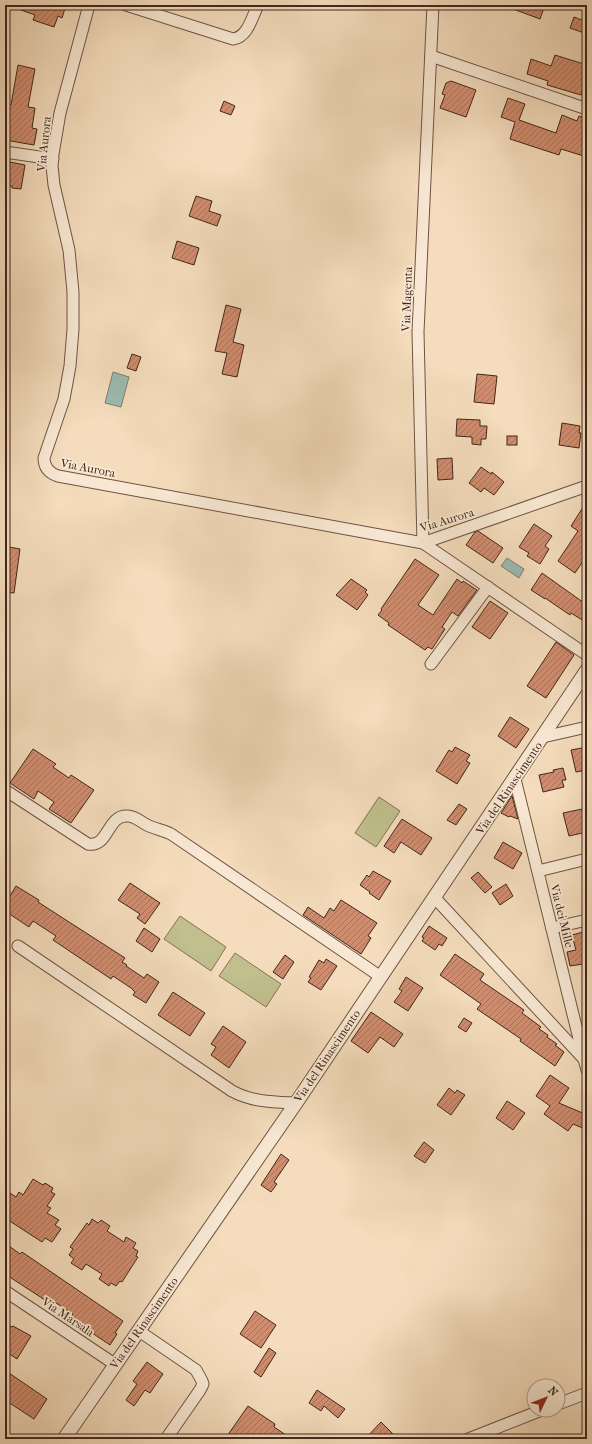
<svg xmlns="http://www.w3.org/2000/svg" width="592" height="1444" font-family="'IM FELL French Canon',serif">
<defs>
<pattern id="building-hatch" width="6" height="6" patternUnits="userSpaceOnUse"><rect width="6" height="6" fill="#cf8d70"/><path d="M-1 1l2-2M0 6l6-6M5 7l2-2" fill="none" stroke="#aa735b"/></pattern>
</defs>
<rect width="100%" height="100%" fill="#f4dcbc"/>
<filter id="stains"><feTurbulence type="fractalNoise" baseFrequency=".005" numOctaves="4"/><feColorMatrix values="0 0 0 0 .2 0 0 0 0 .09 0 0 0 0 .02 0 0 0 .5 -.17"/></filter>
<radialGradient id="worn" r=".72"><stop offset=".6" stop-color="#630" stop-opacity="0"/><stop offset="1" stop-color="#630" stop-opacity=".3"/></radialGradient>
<g fill="#c0bf8d" stroke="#817354">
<polygon points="379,797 400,811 376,847 355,833"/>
<polygon points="180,916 226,947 211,971 164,939"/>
<polygon points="235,953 281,984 266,1007 219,976"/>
</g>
<g fill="#9cbbb2" stroke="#788076">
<polygon points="113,372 129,377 121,407 105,403"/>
<polygon points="507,558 524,569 519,578 501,566"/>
</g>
<g fill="url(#building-hatch)" stroke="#42271c">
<polygon points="10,5 66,5 62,18 58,16 54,27 33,20 35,15 10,6"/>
<polygon points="506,5 545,5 540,19 505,6"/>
<polygon points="574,17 587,22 587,34 570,28"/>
<polygon points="555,55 587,65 587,75 581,95 547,85 548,81 527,74 531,59 551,66"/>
<polygon points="18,65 35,69 28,107 35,108 32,128 37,129 34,145 5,140 6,104 11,105"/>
<polygon points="451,81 476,90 466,117 440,108 445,95 442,94 446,83"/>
<polygon points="508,98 525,104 519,120 556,133 562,115 577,121 579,116 587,119 587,157 561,149 559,155 510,139 515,122 501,117"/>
<polygon points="224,101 235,106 231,115 220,111"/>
<polygon points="10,162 25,165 21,189 12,188 12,186 5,185 5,165 9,166"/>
<polygon points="196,196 212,201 209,211 221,215 217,226 189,216"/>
<polygon points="177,241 199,248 194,265 172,258"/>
<polygon points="226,305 241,309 233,342 244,345 237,377 222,374 227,353 215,351"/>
<polygon points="132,354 141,357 136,371 127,368"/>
<polygon points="477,374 497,376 494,404 474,402"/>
<polygon points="457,419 480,420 480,426 487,426 486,439 481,439 481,445 472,444 472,437 456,436"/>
<polygon points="562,423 580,426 579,433 581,433 579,448 559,445"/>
<rect x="507" y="436" width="10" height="9"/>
<polygon points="452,458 453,479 438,480 437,459"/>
<polygon points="481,467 491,474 492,472 504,482 494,495 484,488 481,492 469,483"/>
<polygon points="587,501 587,555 575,573 558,561 578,531 571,526"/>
<polygon points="534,524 552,536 545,546 549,549 540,564 527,556 529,553 519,547"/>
<polygon points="478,531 503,548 493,563 466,545 475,532"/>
<polygon points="9,547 20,549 14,593 5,592 5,550 8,550"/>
<polygon points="415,559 439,575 418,605 433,615 457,579 462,583 463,581 477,590 458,616 452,612 442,627 445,629 432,649 428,647 425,650 388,625 389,623 378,615 382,610 381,609"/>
<polygon points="542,573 587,605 587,623 571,613 570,615 545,598 545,599 531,590"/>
<polygon points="351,579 367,590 365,592 368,595 357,610 336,595"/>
<polygon points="490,601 508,613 490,639 472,627"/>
<polygon points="556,642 574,655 546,698 527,686"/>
<polygon points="510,717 529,729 516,748 498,736"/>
<polygon points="455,747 470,755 466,761 470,763 457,784 436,771 449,750 452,752"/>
<polygon points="587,747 587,770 576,772 571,750"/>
<polygon points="33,749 56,764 53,767 69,778 71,775 94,790 71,823 49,809 54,802 38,791 34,799 10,783"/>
<polygon points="563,768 566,780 562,780 564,787 543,792 539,775 554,772 553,770"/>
<polygon points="512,796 518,819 510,816 509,817 501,813"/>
<polygon points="459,804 467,809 456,825 447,820"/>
<polygon points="587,808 587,832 569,836 563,813"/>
<polygon points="402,819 432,838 421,855 401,842 394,853 384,846"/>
<polygon points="503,842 522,853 513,869 494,858"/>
<polygon points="373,871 391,881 379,900 369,893 370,892 360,885 367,875 369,877"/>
<polygon points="478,872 492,887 485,893 471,878"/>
<polygon points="130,883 160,903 145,924 137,918 140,914 118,900"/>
<polygon points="506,884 513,896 500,905 492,893"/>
<polygon points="16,886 39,900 38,902 125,958 122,962 127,965 126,966 144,978 147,974 159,982 146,1003 133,995 135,992 131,988 113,976 111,979 53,940 56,936 33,921 29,927 5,911 5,904"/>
<polygon points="341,900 377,923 368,936 371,938 361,954 303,915 308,907 324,918 330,908 334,911"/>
<polygon points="429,926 447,938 442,946 439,944 435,950 422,941 424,938 422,937"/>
<polygon points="144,928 160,939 152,952 136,941"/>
<polygon points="587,931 587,956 582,957 583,964 570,966 567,952 576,950 572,935"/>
<polygon points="455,954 484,974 480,980 524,1010 522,1013 541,1027 539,1029 548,1035 547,1037 557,1044 555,1045 564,1052 555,1066 520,1041 521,1039 477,1009 481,1004 440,975"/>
<polygon points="285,955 294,962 283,979 273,972"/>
<polygon points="326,959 337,966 321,990 308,982 311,978 309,977 319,960 324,963"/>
<polygon points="406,977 423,988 408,1011 394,1002 402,991 399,989"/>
<polygon points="173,992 205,1013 190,1036 158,1015"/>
<polygon points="371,1012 403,1034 394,1047 380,1037 368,1053 351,1041"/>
<polygon points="464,1018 472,1023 466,1032 458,1027"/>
<polygon points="223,1026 246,1042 229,1068 211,1055 216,1047 211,1044"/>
<polygon points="550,1075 569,1088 559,1103 585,1114 583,1119 587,1121 587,1124 585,1129 573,1124 568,1131 544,1114 550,1106 536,1096"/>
<polygon points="449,1088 455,1093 457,1090 465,1095 451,1115 437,1105"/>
<polygon points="507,1101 525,1113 513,1130 496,1118"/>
<polygon points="424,1142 434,1150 425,1163 414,1156"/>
<polygon points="281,1154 289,1160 274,1182 277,1184 271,1192 261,1185"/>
<polygon points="33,1179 43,1185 45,1183 53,1188 51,1192 55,1194 47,1206 51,1208 47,1213 59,1220 55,1225 61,1229 52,1242 45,1238 42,1242 5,1218 5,1200 10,1193 16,1197 19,1192 23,1195"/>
<polygon points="92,1219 98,1223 101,1220 110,1226 107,1231 124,1242 126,1237 136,1243 133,1248 138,1251 136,1256 138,1257 122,1282 120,1281 116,1286 111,1283 109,1286 99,1279 102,1274 86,1264 82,1270 71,1263 74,1259 69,1255 73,1249 70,1247 87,1223 89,1225"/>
<polygon points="5,1243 20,1254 22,1252 123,1321 115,1333 117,1334 110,1345 70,1318 73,1314 47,1297 45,1300 5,1274"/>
<polygon points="255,1311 276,1325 261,1348 240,1334"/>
<polygon points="5,1323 12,1327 13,1326 31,1336 17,1359 5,1351"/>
<polygon points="269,1348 276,1353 261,1377 254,1372"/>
<polygon points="147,1362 163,1374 150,1393 145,1390 134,1406 126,1400 137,1384 133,1381"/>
<polygon points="9,1373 47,1399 34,1419 5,1400 5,1379"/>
<polygon points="317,1390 345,1409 338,1418 324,1406 321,1411 309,1403"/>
<polygon points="248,1406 275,1424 274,1427 292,1439 225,1439"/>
<polygon points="381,1422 398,1439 365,1439"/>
</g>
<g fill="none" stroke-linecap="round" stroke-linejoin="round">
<g stroke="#6e5444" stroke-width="13">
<g id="minor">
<path d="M 89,5 L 60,113 L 53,154 L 52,166 L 54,185 L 69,250 L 73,292 L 73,329 L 70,366 L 64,399 L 44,458 C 44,467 49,473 58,476 L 423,543 L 587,486"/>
<path d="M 126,5 L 233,39 C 248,37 252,17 258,5"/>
<polyline points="431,56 587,109"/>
<polyline points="5,152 53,159"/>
<polyline points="423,543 418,332 433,5"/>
<polyline points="423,543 587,655"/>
<polyline points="431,664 488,587"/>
<polyline points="543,737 587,727"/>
<polyline points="515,779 584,1059"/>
<path d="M 5,790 L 88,844 C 109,848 107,814 128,816 C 135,816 141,822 147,825 C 155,829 163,830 171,834 L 381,977"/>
<polyline points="538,871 587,859"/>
<polyline points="435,898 584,1059 587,1070"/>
<polyline points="552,928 587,920"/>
<path d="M 18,946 L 232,1091 C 252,1102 274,1102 296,1103"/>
<polyline points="5,1291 116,1365"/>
<polyline points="139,1331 196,1370 202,1381 203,1384 200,1390 166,1439"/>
<polyline points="558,1404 587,1393"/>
<polyline points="468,1439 542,1410"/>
</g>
</g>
<g stroke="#6e5444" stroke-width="15">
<polyline id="tertiary" points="64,1439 296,1103 587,670"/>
</g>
<use href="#minor" stroke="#f8e8d3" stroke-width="11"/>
<use href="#tertiary" stroke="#f8e8d3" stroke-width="13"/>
</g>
<g text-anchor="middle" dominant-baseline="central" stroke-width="3.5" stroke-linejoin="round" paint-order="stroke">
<g font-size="12" fill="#42271c" stroke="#f8e8d3">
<text transform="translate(44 144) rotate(-84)">Via Aurora</text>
<text transform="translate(407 299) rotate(-88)">Via Magenta</text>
<text transform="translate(88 468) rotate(11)">Via Aurora</text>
<text transform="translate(447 520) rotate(-17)">Via Aurora</text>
<text transform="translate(509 788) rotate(-56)">Via del Rinascimento</text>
<text transform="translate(562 916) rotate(76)">Via dei Mille</text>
<text transform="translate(327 1056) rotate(-56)">Via del Rinascimento</text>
<text transform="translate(68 1317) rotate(34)">Via Marsala</text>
<text transform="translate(144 1323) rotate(-55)">Via del Rinascimento</text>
</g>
</g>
<rect width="592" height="1444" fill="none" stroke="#f4dcbc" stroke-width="20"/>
<rect x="6" y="6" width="580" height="1432" fill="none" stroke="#42271c" stroke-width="2"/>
<rect x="10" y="10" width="572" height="1424" fill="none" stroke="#42271c"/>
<g transform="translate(546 1398) rotate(47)"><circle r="19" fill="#f8e8d3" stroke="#af9b8a"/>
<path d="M0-3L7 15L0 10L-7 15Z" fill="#8f2418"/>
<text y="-6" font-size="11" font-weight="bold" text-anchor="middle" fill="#42271c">N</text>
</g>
<rect width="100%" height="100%" filter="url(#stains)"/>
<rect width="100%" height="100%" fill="url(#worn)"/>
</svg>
